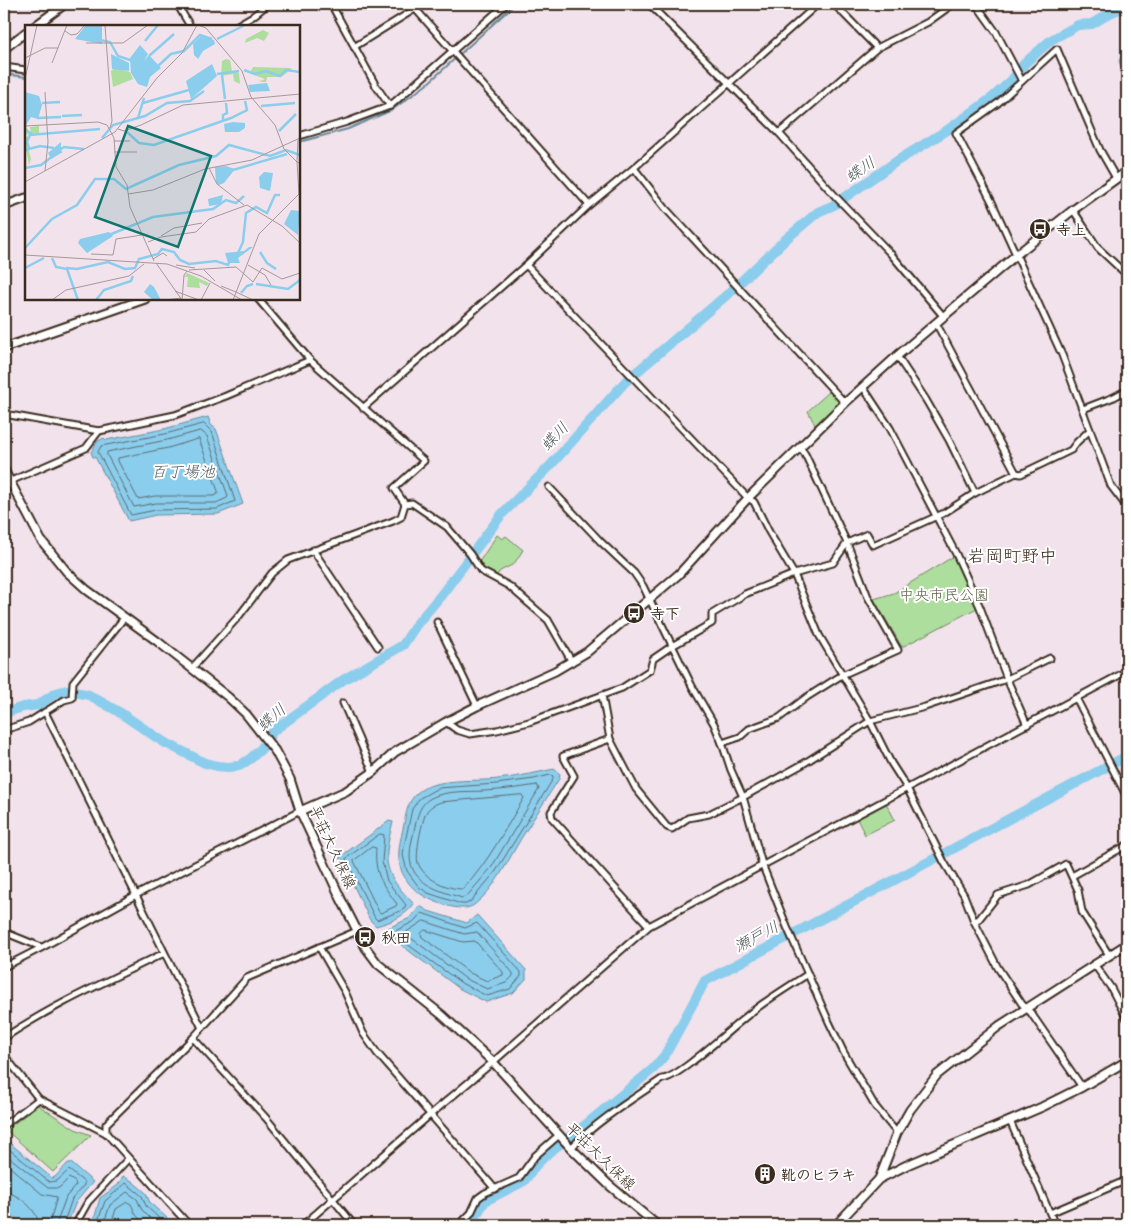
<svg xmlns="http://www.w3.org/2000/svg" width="1131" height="1229" font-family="Delius,'Klee One',sans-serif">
<rect width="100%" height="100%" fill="#f1e2ec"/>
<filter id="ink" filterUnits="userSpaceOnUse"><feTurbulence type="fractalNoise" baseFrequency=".02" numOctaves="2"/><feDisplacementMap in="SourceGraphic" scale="10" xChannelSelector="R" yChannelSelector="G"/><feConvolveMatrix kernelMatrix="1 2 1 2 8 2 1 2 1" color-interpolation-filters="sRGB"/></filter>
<g filter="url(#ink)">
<g fill="#adde9e" stroke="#74845e">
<polygon points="830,391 839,400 840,404 816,427 808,411"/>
<polygon points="497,535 502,539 506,536 523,550 514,564 500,571 497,575 480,566 479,562"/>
<polygon points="954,556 970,584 977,608 902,647 874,599 894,593"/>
<polygon points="886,803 895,820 865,835 857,819"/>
<polygon points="38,1105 75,1129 91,1135 53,1172 6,1130"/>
</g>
<g fill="#8bcdec" stroke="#6b8c9a">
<polygon points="1127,43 1127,76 1123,72 1119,61"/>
<polygon points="208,417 211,425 216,429 243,504 218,514 156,515 129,521 95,457 93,457 91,452 98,441 104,438 106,440 164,429"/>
<path d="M 554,769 L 560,774 L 559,779 C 546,799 534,818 522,837 C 508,860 496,888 474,905 C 462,914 429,901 418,892 C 412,888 405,879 402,872 C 395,856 401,839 404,824 C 406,813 408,801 417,793 C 435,777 475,782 498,779 C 517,777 535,773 554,769 Z"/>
<path d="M 389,821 L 393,822 C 382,863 384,874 414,904 C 404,917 391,922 376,926 L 370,920 L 340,857 Z"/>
<polygon points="420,906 428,911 467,923 477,915 526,970 526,979 513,993 486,1002 460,989 397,942 386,929 410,918"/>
<path d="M 4,1140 L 6,1140 L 52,1178 L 55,1177 L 68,1163 L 71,1163 L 93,1182 L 76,1202 L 67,1225 C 39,1225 24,1229 4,1209 Z"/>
<polygon points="123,1176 132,1181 146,1193 150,1203 167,1218 169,1225 86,1225 95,1216 100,1198 118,1185"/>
</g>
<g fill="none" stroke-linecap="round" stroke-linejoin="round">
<g stroke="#5b6b70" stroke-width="1">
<polygon points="204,424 212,432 235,501 217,509 156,510 131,515 98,452 101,446 165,434"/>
<polygon points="201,431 207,436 228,496 227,498 216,503 156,503 134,507 107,455 107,452 167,440"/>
<polygon points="199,439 218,491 218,494 214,496 155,496 138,499 118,461 118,458 168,448"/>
<polygon points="551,775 553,776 553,779 496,871 471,901 466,904 461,904 428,893 419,887 407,871 403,855 404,847 412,809 420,798 438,788 496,784 534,779"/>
<path d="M 537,785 L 539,789 L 491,868 L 467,896 L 462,898 C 441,891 410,884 410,856 C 410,846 413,836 415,826 C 418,814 420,804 431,798 C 446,790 468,792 484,791 C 502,790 519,788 537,785 Z"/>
<path d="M 522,795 L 524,798 C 505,829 488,863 463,889 C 447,889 424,879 418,863 C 415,854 422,821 426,813 C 429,807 435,804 441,802 Z"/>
<polygon points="380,834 384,835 382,862 387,881 406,905 403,910 377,920 375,918 346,859"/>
<path d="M 372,847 L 376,848 C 374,874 382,884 397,904 L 396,906 L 381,913 L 379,912 L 354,861 Z"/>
<polygon points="422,913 465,928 477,923 521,972 521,976 510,989 487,996 463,984 400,939 396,933 397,930 413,922"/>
<polygon points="424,921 464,934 477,932 513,973 513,976 506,983 487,989 466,979 407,935 407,932"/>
<polygon points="425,930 463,942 475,941 503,972 503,975 487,981 470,973 422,937 421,934"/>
<polyline points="4,1145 49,1182 57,1181 69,1170 84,1182 84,1185 72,1199 63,1225"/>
<polyline points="4,1153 48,1188 59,1188 69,1178 75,1182 76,1185 66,1197 56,1225"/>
<polyline points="4,1162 42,1194 57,1197 49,1225"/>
<path d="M 4,1192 C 18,1193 38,1210 39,1225"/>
<polyline points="93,1225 99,1218 105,1201 126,1183 142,1196 146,1206 162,1221 163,1225"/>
<polyline points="101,1225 105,1220 110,1205 127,1192 137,1199 142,1210 157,1225"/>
<polyline points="111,1225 116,1209 127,1202 131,1204 136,1215 146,1225"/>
</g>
<g stroke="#6b8c9a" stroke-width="2">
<polyline points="4,74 26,77"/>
<polyline points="299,142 348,129 392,110 426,85 515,4"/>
</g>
<g stroke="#8bcdec" stroke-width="10">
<polyline points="4,713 23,707 38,705 56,693 67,690 89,695 119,712 162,741 205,763 217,766 228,767 239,766 250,759 261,749 273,731 343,680 403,645 416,625 442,594 502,514 550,466 625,382 729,293 786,239 818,212 834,205 897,161 949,129 992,98 1011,81 1025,63 1051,40 1078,25 1092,24 1110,13 1127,6"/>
<polyline points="470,1225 485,1201 524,1181 536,1165 549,1152 578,1131 653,1069 665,1055 705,981 1127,756"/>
</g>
<g stroke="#3b2a1e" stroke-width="9">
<g id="street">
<polyline points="177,4 190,26"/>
<polyline points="331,4 376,86 390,106"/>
<polyline points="411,4 589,205"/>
<polyline points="649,4 779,133 837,198 891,254 944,317"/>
<polyline points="834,4 877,48"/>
<polyline points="976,4 996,32 1022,81"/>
<polyline points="236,26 253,16 268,4"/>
<polyline points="354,47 415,9"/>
<polyline points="4,67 26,70"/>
<polyline points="779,133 877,48 928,22 953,4"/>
<polyline points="299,136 347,122 390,106 506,4"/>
<polyline points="634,168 666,209 845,403"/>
<polyline points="1116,178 1100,150 1057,49 998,103 956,133 992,202 1062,355 1111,486 1127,507"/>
<polyline points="1073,210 1098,248 1127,275"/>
<polyline points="526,265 748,498 754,502 769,532 794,574 819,635 870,721 891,763 907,788 944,862 964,895 974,921 998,968 1022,1004 1031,1013 1082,1087"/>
<polyline points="258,299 310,360 424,461 394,488 405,504"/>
<polyline points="936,323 1016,473"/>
<polyline points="897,356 926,400 949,440 975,493"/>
<polyline points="863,387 890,428 956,554 980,607 1007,679 1027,725"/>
<polyline points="363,408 526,265 589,205 634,168 818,4"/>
<polyline points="1083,409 1114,397 1127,390"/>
<polyline points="4,414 99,431 175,415 226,396 310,360"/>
<polyline points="4,484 86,448 99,431"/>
<polyline points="549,487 601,542 634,573 643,586 692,686 714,724 722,743 731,770 743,797 762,864 787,927 829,1022 844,1053 875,1106 897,1133"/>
<polyline points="405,504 412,503 447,527 470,554 481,571 509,586 548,620 572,662"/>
<polyline points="313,550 378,647"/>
<polyline points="437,622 477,706"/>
<polyline points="192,668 239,616 272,573 288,560 393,521 401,517 405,504"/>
<polyline points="602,695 610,739 636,789 667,827 672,829 688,818 709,814 743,797 803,764 870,721 925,707 1007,679 1050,658"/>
<polyline points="1076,698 1127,797"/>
<polyline points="343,703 373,772"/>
<polyline points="45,712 202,1028"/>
<polyline points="446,722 457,730 470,734 497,730 529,722 622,688 650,670 653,659 672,646 712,623 712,614 745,594 794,574 833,563 847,543 867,534 873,545 944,513 975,493 1016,473 1021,474 1071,450 1077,442 1090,430"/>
<polyline points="4,730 29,722 64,700 72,698 73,682 124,618"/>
<polyline points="610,739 563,756 574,776 551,812 552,818 649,926"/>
<polyline points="722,743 740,737 749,729 779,718 807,697 842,675 898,650 868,597 847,543 805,454 800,447"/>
<polyline points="1072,876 1127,845"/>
<polyline points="974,921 979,919 998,895 1029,885 1066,864 1078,890 1082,912 1109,955"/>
<polyline points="4,932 41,947"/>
<polyline points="319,947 345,992 363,1033 377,1053 495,1189"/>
<polyline points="1094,964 1111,988 1127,1019"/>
<polyline points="4,967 41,948 136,895 300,811"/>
<path d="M 4,1038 C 54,1004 110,980 164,953"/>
<polyline points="193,1038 266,1118 354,1225"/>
<polyline points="4,1055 39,1099 106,1133 189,1225"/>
<polyline points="1010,1121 1055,1225"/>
<polyline points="4,1125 39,1099"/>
<polyline points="106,1133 106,1124 193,1038 247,978 357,931"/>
<path d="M 571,1148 C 597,1121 631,1100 662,1079 C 680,1078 738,1021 757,1008 C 773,996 791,985 808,974"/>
<polyline points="1050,1213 1127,1180"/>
<polyline points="75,1225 88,1202 128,1159"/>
<polyline points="303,1225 431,1114 493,1062 649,926 1127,671"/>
<polyline points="459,1225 471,1213 478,1198 485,1193 519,1178 535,1156 559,1135"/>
</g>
</g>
<g stroke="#3b2a1e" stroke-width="11">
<g id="secondary">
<polyline points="35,26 65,4"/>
<polyline points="4,49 26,32"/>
<polyline points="4,206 26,198"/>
<polyline points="4,348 145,299"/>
<polyline points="4,470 41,540 67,572 87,590 157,641 228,697 246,714 275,751 290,779 300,811 341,899 366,948 378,964 442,1015 493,1062 571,1148 609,1185 657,1225"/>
<polyline points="300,811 346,791 373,772 395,752 446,722 477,706 555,671 587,652 679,574 748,498 845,403 897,356 1016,255 1073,210 1127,171"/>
<polyline points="879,1179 897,1133 910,1110 937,1075 999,1026 1127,944"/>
<polyline points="836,1225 879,1179 907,1165 1042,1107 1082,1087 1127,1061"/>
</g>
</g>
<use href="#street" stroke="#fff" stroke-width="5"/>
<use href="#secondary" stroke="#fff" stroke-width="7"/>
</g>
</g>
<defs>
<g id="bus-disc" transform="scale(1.125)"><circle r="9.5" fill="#3b2a1e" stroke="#fff"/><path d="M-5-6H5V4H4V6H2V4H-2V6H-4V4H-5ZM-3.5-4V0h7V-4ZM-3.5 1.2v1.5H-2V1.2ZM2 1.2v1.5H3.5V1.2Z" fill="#fff"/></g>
<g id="building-disc" transform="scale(1.125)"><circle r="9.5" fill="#3b2a1e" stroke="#fff"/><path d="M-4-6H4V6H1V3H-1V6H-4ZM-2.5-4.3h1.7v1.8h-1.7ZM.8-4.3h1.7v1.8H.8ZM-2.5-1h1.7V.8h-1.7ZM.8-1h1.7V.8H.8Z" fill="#fff"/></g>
</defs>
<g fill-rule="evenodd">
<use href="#bus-disc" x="1040" y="229"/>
<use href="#bus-disc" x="634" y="613"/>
<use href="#bus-disc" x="365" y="937"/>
<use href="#building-disc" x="765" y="1174"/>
</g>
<g text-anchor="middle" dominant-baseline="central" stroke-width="4" stroke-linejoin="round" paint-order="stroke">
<g font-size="15" font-weight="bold" fill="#3b2a1e" stroke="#fff" text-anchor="start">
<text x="1056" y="229">寺上</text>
<text x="650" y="613">寺下</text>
<text x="381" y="937">秋田</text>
<text x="781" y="1174">靴のヒラキ</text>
</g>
<g font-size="15" fill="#5d6044" stroke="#fff">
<text x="944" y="594">中央市民公園</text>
</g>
<g font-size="15" fill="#3b2a1e" stroke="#fff">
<text transform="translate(333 847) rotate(65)">平荘大久保線</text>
<text transform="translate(601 1156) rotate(44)">平荘大久保線</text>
</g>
<g font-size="16" font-style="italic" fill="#535b5c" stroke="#fff">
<text transform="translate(860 169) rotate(-34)">蝶川</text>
<text transform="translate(554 436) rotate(-47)">蝶川</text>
<text x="183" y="471">百丁場池</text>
<text transform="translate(271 717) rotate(-41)">蝶川</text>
<text transform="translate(756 936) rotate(-28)">瀬戸川</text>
</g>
<g font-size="18" fill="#3b2a1e" stroke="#fff">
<text x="1012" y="555">岩岡町野中</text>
</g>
</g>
<g transform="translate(25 25)">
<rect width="275" height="275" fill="#f1e2ec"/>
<path d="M 238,5 L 244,8 L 239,16 L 232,13 L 220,18 L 221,14 ZM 201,34 L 205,35 L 207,46 L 214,48 L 215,59 L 209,56 L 208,49 L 196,51 L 197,36 ZM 228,42 L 265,43 L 267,44 L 256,52 L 242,52 L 241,57 L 236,57 L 233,54 L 236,56 L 240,54 L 229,50 L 226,46 ZM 90,43 L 105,47 L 108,54 L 88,62 L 86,46 ZM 0,101 L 6,108 L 5,102 L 14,101 L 14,108 L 6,109 L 2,117 L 6,134 L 4,140 L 0,119 L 0,113 L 4,110 L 0,108 ZM 162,248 L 184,258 L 182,261 L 174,257 L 175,263 L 162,262 L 163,252 L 159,252 Z" fill="#adde9e"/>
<path d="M 61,0 L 77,0 L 77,19 L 50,14 ZM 176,11 L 189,15 L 190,19 L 178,26 L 173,34 L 169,30 L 168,19 ZM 115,20 L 123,29 L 119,36 L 124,30 L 136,43 L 125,52 L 122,62 L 113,59 L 106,48 L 105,33 ZM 86,29 L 104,38 L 104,46 L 87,44 ZM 187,39 L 192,51 L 166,74 L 161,56 ZM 242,58 L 245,66 L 225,67 L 223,60 ZM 0,67 L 14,71 L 17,80 L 13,94 L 6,92 L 1,100 ZM 208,97 L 220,98 L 220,103 L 214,107 L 200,107 L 199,99 ZM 36,117 L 36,122 L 40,122 L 36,126 L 38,127 L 26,134 L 23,128 ZM 201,141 L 210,144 L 199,158 L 194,160 L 191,158 L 190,142 ZM 239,147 L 248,148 L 245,166 L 235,163 L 234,152 ZM 198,170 L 196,179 L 184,181 L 183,174 ZM 266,185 L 275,186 L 273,210 L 259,199 ZM 84,207 L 88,211 L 62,228 L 53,218 L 55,214 ZM 224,222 L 228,222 L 213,233 L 215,238 L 203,238 L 200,228 L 219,226 ZM 125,259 L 129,262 L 136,275 L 128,275 L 119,267 Z" fill="#8bcdec"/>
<path fill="none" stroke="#8bcdec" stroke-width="2.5" d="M 192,14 L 220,0M 75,15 L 85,17 L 93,31 L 108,36M 120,16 L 133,0M 124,31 L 149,9M 133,41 L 146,29 L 159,26 L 175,10 L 187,14M 219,45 L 230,49 L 241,46 L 255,51 L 261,45 L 275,47M 192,49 L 214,46M 197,50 L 200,74M 17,78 L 35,77M 118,78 L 164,65M 236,81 L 270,78M 37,91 L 57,90M 12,93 L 36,92M 113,93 L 119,73M 198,96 L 198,90 L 202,88 L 201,78M 0,105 L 6,108 L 2,117 L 4,123M 254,106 L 271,89M 102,107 L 114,118 L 129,120 L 206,93 L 222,85 L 220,76M 4,110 L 75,104M 77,113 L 88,100 L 120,91 L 142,78 L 165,76 L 179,66M 38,122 L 59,124M 0,125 L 15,121 L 29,123M 0,143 L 16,140 L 28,131M 208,145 L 262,129M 84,210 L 128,192 L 188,184 L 201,175 L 211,178 L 219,171M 0,223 L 27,194 L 52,180 L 70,154 L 89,154 L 101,164 L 154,140 L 191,131 L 204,120 L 245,131 L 261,125 L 275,130M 235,227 L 242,238 L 251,244M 213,228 L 218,217 L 221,188 L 231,182 L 242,188 L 250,170 L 255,170M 27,233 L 31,242 L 42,244 L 53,275M 0,243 L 19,233M 41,243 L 52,244 L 83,237 L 100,244 L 110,243 L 114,234 L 133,229 L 137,224 L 149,227 L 155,235 L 164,239 L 191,236 L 203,240 L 205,235M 231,259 L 263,264 L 275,255M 216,268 L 222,261 L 228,259M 71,275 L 79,265 L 106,256 L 108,251"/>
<path fill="none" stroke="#a8989a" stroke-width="1" d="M 80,0 L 87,96 L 85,103M 173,0 L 181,3 L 217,46 L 226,72 L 250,100 L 259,124 L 272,137 L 274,169 L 234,209 L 208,275M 40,6 L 46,10 L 52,9 L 60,0M 61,18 L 98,18 L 123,0M 0,33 L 20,23 L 33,23M 27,38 L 42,0M 0,54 L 12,0M 0,101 L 73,97 L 82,100 L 89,113 L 91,142 L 102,160 L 105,182 L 129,236M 93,104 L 99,106 L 116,100 L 158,80 L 275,69M 273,114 L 272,137 L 275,138M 89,116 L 105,116M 89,127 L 112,127M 184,143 L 192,159 L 219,180M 20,146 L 23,117 L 20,67M 0,157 L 90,107 L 132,53 L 157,28 L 172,0M 103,169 L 128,165 L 180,144 L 227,135 L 275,113M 136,211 L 149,203 L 177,198M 123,217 L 136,212 L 171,207 L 184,194 L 222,180 L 257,201 L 275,218M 66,229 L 88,230 L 91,214 L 117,210M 0,230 L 142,239 L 176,251 L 217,275M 128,234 L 138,228 L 142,231M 131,238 L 157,275M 151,240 L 170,243M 223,240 L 240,250 L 246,260M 164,245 L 211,242 L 219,249M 179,245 L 190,256M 219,249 L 228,257 L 237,243 L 257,254 L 275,248M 196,261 L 211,267M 150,266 L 174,275M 211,267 L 228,275M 27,275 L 41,265 L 104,251 L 119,239M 141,275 L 156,273M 157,275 L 159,250 L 162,246M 176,275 L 185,258"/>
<path fill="#0f766e" fill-opacity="0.15" stroke="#0f766e" stroke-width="2.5" d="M 103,101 L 186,131 L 153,222 L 70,192 Z"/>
<rect width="275" height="275" fill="none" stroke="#3b2a1e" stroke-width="2.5"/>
</g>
<rect width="1131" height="1229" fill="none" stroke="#fff" stroke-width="20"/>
<rect x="10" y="10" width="1111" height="1209" fill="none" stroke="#3b2a1e" stroke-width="2" filter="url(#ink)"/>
</svg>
